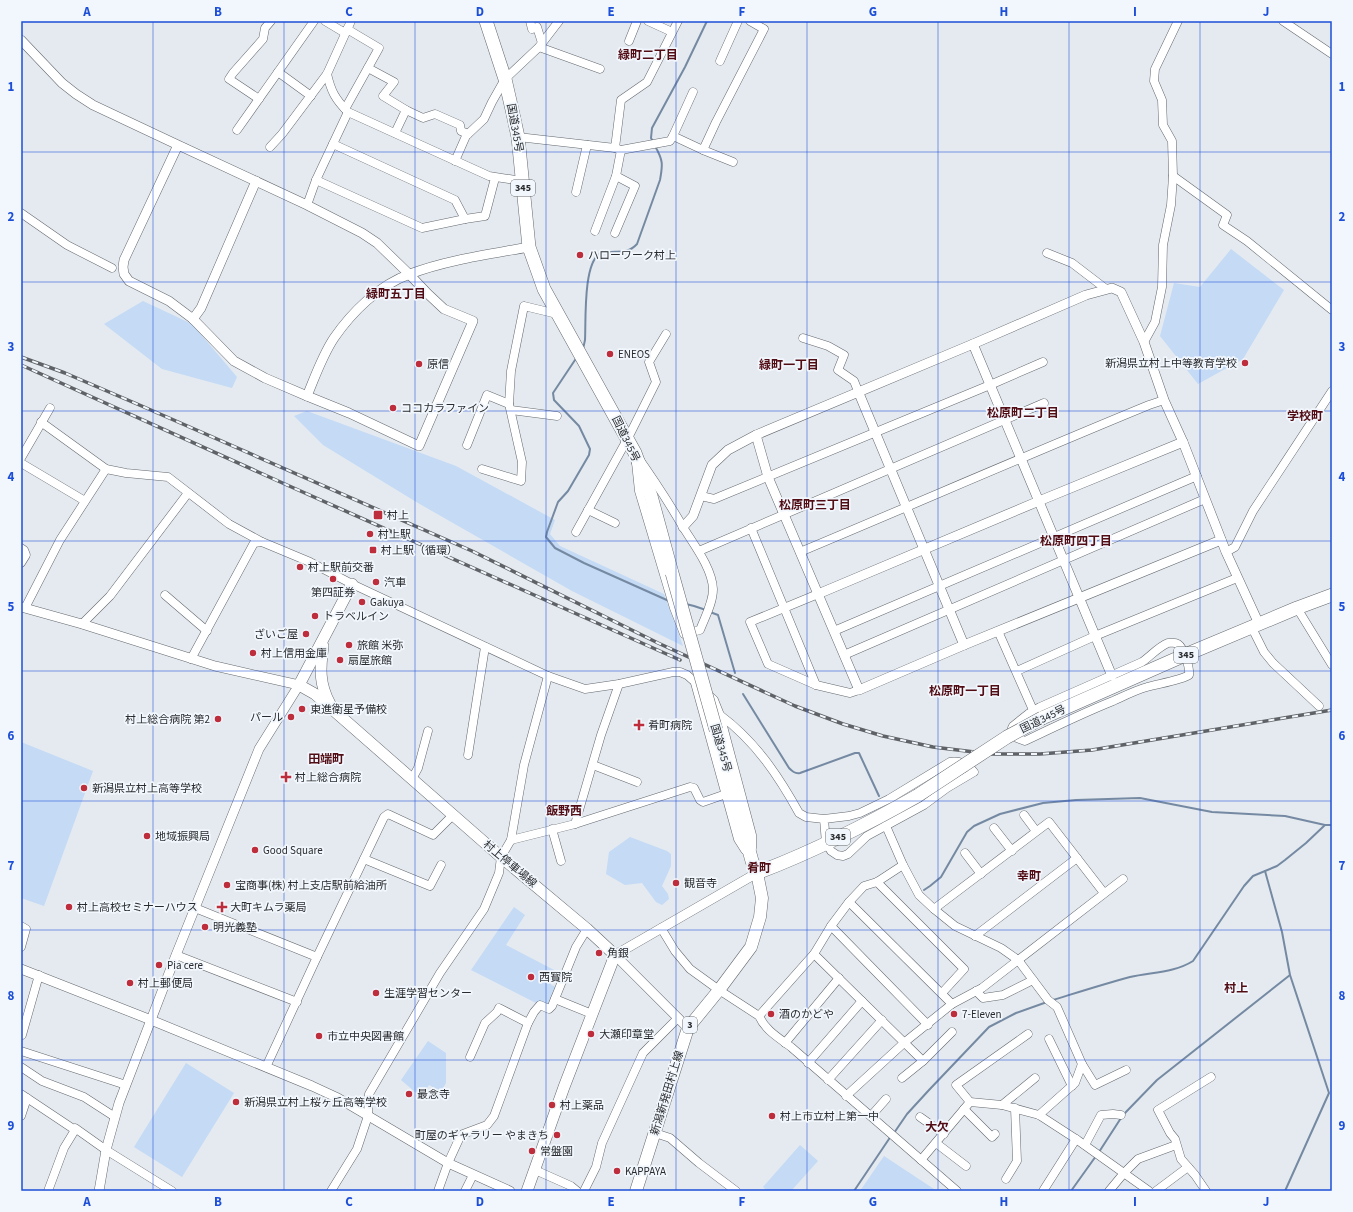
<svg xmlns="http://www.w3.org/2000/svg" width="1353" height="1212" font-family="'Source Sans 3','Noto Sans JP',sans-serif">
<rect width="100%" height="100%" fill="#e4eaf0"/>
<g fill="#c4daf5">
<polygon points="1231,249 1284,290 1243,359 1198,384 1160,336 1174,283 1200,287"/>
<polygon points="143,301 192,324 237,377 232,388 162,369 104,324"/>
<polygon points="307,411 456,466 555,520 550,534 560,546 664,594 683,646 572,591 418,503 323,445 294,416"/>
<polygon points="21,742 93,771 44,906 21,898"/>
<polygon points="630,837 667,851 671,854 671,866 662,886 668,894 669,899 662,905 656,902 642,883 625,885 606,874 609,852"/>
<polygon points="514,907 525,915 506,945 556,971 551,985 556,987 548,1006 536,1003 471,970"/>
<polygon points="428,1041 446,1053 446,1083 441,1092 429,1085 421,1097 401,1080"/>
<polygon points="186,1063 234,1093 182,1177 134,1147"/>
<polygon points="800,1145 818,1161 791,1191 767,1191 763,1187"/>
<polygon points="884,1156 937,1191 860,1191"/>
</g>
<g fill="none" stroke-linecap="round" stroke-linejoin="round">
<g stroke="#758aa2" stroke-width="2">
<polyline points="653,142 651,138 652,128 685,67 707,21"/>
<path d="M 583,349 L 585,340 C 586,323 583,262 600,254 C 614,248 625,257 637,244 L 660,180 C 663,164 663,160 655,146"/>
<polyline points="577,357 553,393 554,400 579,426 590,449 589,455 568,491 558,502 547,532 546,537 555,548 584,563 669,601"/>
<polyline points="686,604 694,606 706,610"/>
<polyline points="710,612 718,615 735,673"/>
<path d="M 743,694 L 789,768 C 792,771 795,774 800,773 L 855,753 L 859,753 L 879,796"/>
<polyline points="1265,871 1282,932 1290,975 1329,1093 1285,1191"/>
<polyline points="924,890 930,886 941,877 967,832 974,826 1000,814 1043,803 1076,800 1140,798 1212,812 1285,816 1325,825 1332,825"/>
<path d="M 1053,1000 C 1079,992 1104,984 1130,977 C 1151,972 1174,973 1193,961 L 1244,886 L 1253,876 L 1277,866 L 1285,860 L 1306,843 L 1325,825"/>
<polyline points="1124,1114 1157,1080 1290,975"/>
<polyline points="894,1133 907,1114 929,1090 989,1027 1016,1013 1047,1002"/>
<polyline points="1099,1152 1121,1118"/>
<polyline points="854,1191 891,1136"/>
<polyline points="1071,1191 1096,1156"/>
</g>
<g stroke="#64696f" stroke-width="9">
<g id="minor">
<polyline points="325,21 345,33"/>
<polyline points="530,21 532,29 537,27 542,43"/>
<polyline points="648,21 672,32"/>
<polyline points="1283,21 1332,54"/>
<polyline points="629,41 637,21"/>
<polyline points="539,47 600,69"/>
<polyline points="720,61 738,21"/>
<polyline points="368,68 394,82 383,96 406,110"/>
<polyline points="278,72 311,96"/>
<path d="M 327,74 C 331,91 335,99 348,112"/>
<polyline points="259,99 229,79 233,73 263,39 265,28 271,21"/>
<polyline points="345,109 379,48 347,29"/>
<polyline points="237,130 314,21"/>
<polyline points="395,133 406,110 423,118 435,114 460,125 461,131 468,134"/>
<polyline points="673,136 693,92"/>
<polyline points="518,137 615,148 621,100 647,82 678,21"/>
<polyline points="333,144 455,200 465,219"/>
<polyline points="270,147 282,134 327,74 351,21"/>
<polyline points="615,148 621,150 670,141 673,136 703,150 716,122 764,29 750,21"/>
<polyline points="703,150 733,162"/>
<polyline points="455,161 466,136 484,119 492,102 505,79 539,47 559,21"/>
<polyline points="1173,176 1227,215 1223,225 1247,241 1332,310"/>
<polyline points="316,180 422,228 465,219 485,216 495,178"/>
<polyline points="576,192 587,145"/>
<polyline points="307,205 316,180 348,112 489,176 522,181"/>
<polyline points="21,213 67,245 112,268"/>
<polyline points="595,231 616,176 621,150"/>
<polyline points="615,233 635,186 616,176"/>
<polyline points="1047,253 1072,263 1106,289"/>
<polyline points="803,338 828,346 844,355 838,370 854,381 858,391"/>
<polyline points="1144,342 1155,322 1162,287 1163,245 1171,205 1173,176 1172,141 1163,125 1162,100 1154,81 1155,69 1178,21"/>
<polyline points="511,410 557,416"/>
<polyline points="41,422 106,469 126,473 168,477 229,524 262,542"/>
<polyline points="467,445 487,395 509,404"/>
<path d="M 635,453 C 652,477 668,501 683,527 C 694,545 712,568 713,589 C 713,603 705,617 700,630 L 684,634 L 674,608 L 639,491 Z"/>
<polyline points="21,458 50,408"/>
<polyline points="21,463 85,501"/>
<polyline points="482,469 521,481 522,462 509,404 511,371 524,306 557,314"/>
<polyline points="701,496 714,499 990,385 1043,362"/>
<polyline points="588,510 615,523"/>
<polyline points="751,528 816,685"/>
<polyline points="576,532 628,438 656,382 649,362 666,334"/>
<polyline points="21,548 24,550 26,555 21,563"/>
<polyline points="699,551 1044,403"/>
<path d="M 800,552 C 917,503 1032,453 1149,405 L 1164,400"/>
<polyline points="1226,552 1235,547 1253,511 1332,391"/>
<polyline points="818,594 750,622 768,664 816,685 850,693 859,690"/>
<polyline points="165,595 207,631"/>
<polyline points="25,608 60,540 106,469"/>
<polyline points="1297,608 1332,665"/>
<polyline points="82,624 110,596 188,493"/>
<polyline points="1252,628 1264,652 1273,663 1319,706"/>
<polyline points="834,631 1197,476"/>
<polyline points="998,631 1033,710"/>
<path d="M 1168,643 C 1171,643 1175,642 1178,644 C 1184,648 1190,668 1189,675 C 1182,680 1157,684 1147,687 C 1136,690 1124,696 1113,701 C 1083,713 1054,727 1025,741 L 1017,738 L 1012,728 L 1013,726 L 1028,714 L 1040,707 L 1142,662 C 1151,656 1158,647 1168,643 Z"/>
<polyline points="844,655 1205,499"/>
<polyline points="191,659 254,543 262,542 310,562 352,584 548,676 585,689 619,684 673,672 680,672 687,675 695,682 714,700 720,715 752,835 752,848"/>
<polyline points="1017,671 1095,636 1237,578"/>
<polyline points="695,683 738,839 745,850"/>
<path d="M 720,715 C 755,741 778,775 799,813 L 806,817 L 824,819 L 849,816 L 860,813 L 889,799 L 950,762 C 959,760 969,765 974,772 L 947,788 L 924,805 L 867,836 L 848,854 L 843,856 L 837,855 L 831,851 L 826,843 L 824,819"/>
<polyline points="468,755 485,647"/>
<polyline points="593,765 637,782"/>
<polyline points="412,779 418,768 428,731"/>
<polyline points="1024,815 1036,831"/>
<polyline points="575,824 601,735 619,684"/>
<polyline points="886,826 903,865 919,895 934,909 955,926 1001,948 1018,960 1033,980 1003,995 983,998 976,991"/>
<polyline points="994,828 1012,851"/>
<polyline points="552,829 561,861"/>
<polyline points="511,840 575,824 690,787 694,788 700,800 703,802 726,794"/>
<polyline points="965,853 981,874"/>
<polyline points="364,859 430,886 441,865"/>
<polyline points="877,882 964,969 942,993"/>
<polyline points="849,902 952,1004"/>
<polyline points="195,908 317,957"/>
<polyline points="934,909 1049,822 1104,893"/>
<polyline points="21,926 26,929 21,947"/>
<polyline points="831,926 928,1025"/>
<path d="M 661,928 L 675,951 L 690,969 L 719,990 L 759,1016 C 765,1030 779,1038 791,1047 L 957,1191"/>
<polyline points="975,936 1077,858"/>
<polyline points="814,954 923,1061 952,1032"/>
<polyline points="176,955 297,1002"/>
<polyline points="1033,980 1048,1000 1057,1007 1082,1064"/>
<polyline points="555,999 592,1014"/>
<polyline points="759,1016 814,954 831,926 849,902 864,886 877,882 903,865"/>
<polyline points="22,1035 39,975"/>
<polyline points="1049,1039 1072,1086"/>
<polyline points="785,1043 839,978"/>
<polyline points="21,1051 126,1085"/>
<polyline points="470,1057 485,1023 497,1012 499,1008 528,1023"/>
<polyline points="808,1063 862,1001"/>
<polyline points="21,1067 42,1081 84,1097 115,1117"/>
<polyline points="266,1067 317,957 384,817 388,814 433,835 453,815"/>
<polyline points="902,1078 923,1061"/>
<polyline points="828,1080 882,1020"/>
<polyline points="21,1094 75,1130 75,1128 106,1150 172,1191"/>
<polyline points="846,1096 905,1042 952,1004 982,988 1123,879"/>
<polyline points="970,1102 956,1085 1028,1034"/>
<polyline points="1002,1105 1035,1078"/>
<polyline points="964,1109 992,1137 995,1134"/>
<polyline points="1039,1115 1075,1083 1082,1064 1095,1085 1126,1070"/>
<polyline points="21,1116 27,1098"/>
<polyline points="871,1116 886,1099"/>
<polyline points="920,1117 944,1134"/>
<polyline points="655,1133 670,1138 699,1163 736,1191"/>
<polyline points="936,1143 966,1166"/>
<polyline points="1085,1145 1101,1115 1113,1114 1121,1115"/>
<polyline points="921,1160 970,1102 1002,1105 1039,1115 1076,1139 1149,1191"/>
<polyline points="535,1170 571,1186 577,1191"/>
<polyline points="1006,1179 1017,1161 1015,1108"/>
<polyline points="48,1191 64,1148 75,1130"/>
<polyline points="331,1191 357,1149 368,1116 369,1094 440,973 484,909 499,873 501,857 511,840 524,765 548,676"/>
<polyline points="438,1191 448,1163 459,1139 463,1134 487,1125 494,1116 528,1023 534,1012 540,1005 549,1009 552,1006 576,947 587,929"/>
<polyline points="465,1191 473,1175"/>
<polyline points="584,1191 596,1167 602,1143 643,1053 678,1018"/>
<polyline points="1043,1191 1076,1139"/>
<polyline points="1109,1191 1124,1173 1138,1159 1176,1145"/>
<polyline points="1156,1191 1188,1167"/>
<polyline points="1206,1191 1195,1175 1181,1159 1175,1139 1170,1133 1158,1110 1211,1077"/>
</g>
</g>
<g stroke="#64696f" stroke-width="10">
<g id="tertiary">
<polyline points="21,40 62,83 76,94 93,105 178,145 307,205 362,233 377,243 409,274 428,294 444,309 473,321 419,446 349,413 307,396 265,378 234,361 193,319 169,301 129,281 124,274 123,267 124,260 178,145"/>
<polyline points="193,319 201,308 256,181"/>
<polyline points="973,344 1112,676"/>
<polyline points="858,391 964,645"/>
<path d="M 307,396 C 315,377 322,356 334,338 C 352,312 379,285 410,274 C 446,260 491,254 529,247"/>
<polyline points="756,435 768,477 859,690 964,645 1221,540"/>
<polyline points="683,527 693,516 712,465 728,450 756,435 973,344 1086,295 1112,288 1121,292 1144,342 1164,400 1183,442 1226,552 1259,624"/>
<polyline points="818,594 1039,501 1183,442"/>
<polyline points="21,607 82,624 215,666 299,685 259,749 176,955 119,1103 106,1150 99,1191"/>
<polyline points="21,969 151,1020 312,1086 338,1098 448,1163 510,1191"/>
<polyline points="688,1028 615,955 757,873"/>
</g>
</g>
<g stroke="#64696f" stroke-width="12">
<g id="secondary">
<polyline points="352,584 299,685 315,694 501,857 587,929 615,955 564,1087 527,1191"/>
<path d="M 323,646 C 320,668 319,684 330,704"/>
</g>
</g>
<g stroke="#64696f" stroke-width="13">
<polyline id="primary" points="636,1191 688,1028 719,990 751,947 760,917 762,898 757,873"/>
</g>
<g stroke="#64696f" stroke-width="14">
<g id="trunk">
<polyline points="486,21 505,79 513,114 518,137 529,247 544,289 635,453 651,496 672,573"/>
<polyline points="1042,718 1185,655 1297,608 1332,595"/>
<path d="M 716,730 L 752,861 L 757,873 C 812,852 866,825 917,796"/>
</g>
</g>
<use href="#minor" stroke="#fff" stroke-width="8"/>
<use href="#tertiary" stroke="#fff" stroke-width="9"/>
<use href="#secondary" stroke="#fff" stroke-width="11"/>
<use href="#primary" stroke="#fff" stroke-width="12"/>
<use href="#trunk" stroke="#fff" stroke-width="13"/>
<g stroke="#5f6266" stroke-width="3.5">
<g id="rail">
<polyline points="21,357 65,373 144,407 472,551 658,643 795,706 843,724 883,736 933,747 991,754 1040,754 1092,750 1332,710"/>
<polyline points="21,365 287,485 680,660"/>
</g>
</g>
<use href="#rail" stroke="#f1f7fd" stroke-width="2" stroke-dasharray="6" stroke-linecap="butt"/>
<g stroke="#64696f" stroke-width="14" stroke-linecap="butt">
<g id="trunk-bridge">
<polyline points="672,573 716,730"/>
<polyline points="917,796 1007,737 1042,718"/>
</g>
</g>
<use href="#trunk-bridge" stroke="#fff" stroke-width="13"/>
</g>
<path fill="none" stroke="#1d4ed8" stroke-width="1" stroke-opacity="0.55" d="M 153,21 L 153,1191M 284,21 L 284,1191M 415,21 L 415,1191M 546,21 L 546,1191M 676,21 L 676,1191M 807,21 L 807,1191M 938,21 L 938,1191M 1069,21 L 1069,1191M 1200,21 L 1200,1191M 21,152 L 1332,152M 21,282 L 1332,282M 21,411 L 1332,411M 21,541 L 1332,541M 21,671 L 1332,671M 21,801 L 1332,801M 21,930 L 1332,930M 21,1060 L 1332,1060"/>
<g fill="#bd2d3b" stroke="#f1f7fd" stroke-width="1.5">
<circle cx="580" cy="255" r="4"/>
<circle cx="610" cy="354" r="4"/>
<circle cx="1245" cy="363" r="4"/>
<circle cx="419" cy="364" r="4"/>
<circle cx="393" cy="408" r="4"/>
<rect x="373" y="510" width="10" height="10" rx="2"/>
<circle cx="370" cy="534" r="4"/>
<rect x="369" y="546" width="8" height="8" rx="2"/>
<circle cx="300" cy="567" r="4"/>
<circle cx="333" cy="579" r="4"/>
<circle cx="376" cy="582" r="4"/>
<circle cx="362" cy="602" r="4"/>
<circle cx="315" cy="616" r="4"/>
<circle cx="306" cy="634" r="4"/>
<circle cx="349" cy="645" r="4"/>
<circle cx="253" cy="653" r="4"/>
<circle cx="340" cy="660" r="4"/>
<circle cx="302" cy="709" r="4"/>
<circle cx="291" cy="717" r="4"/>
<circle cx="218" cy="719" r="4"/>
<path d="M637 719h4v4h4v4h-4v4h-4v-4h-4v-4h4z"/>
<path d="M284 771h4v4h4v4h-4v4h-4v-4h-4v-4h4z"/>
<circle cx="84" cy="788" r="4"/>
<circle cx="147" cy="836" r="4"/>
<circle cx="255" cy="850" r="4"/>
<circle cx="676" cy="883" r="4"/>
<circle cx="227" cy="885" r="4"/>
<circle cx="69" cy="907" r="4"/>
<path d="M220 901h4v4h4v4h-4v4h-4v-4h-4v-4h4z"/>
<circle cx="205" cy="927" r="4"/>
<circle cx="599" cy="953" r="4"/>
<circle cx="159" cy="965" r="4"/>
<circle cx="531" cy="977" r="4"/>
<circle cx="130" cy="983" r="4"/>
<circle cx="376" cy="993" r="4"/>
<circle cx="771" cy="1014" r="4"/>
<circle cx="954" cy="1014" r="4"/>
<circle cx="591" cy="1034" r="4"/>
<circle cx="319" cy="1036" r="4"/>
<circle cx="409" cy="1094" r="4"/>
<circle cx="236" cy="1102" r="4"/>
<circle cx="552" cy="1105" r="4"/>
<circle cx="772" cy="1116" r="4"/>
<circle cx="557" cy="1135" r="4"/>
<circle cx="532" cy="1151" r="4"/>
<circle cx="617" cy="1171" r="4"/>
</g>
<g text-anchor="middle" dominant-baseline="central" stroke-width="3.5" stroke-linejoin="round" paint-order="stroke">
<g fill="#f1f7fd" stroke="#65686c" stroke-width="1">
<rect x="511" y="180" width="24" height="16" rx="3"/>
<rect x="1174" y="647" width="24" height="16" rx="3"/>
<rect x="826" y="829" width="24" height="16" rx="3"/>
<rect x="683" y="1017" width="14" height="16" rx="3"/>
</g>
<g font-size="10" font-weight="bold" fill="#292b2e">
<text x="523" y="188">345</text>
<text x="1186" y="655">345</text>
<text x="838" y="837">345</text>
<text x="690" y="1025">3</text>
</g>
<g font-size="11" fill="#292b2e" stroke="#f1f7fd">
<text transform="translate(515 128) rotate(80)">国道345号</text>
<text transform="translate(626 439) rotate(64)">国道345号</text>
<text transform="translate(1043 719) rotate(-26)">国道345号</text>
<text transform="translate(721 748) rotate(74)">国道345号</text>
<text transform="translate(510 864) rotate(40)">村上停車場線</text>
<text transform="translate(667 1093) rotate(-73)">新潟新発田村上線</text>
</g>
<g font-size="11" fill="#292b2e" stroke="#f1f7fd" text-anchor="start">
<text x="588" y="255">ハローワーク村上</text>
<text x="618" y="354">ENEOS</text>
<text x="1237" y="363" text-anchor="end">新潟県立村上中等教育学校</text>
<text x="427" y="364">原信</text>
<text x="401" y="408">ココカラファイン</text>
<text x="387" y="515">村上</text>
<text x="378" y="534">村上駅</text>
<text x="381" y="550">村上駅（循環）</text>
<text x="308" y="567">村上駅前交番</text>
<text x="384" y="582">汽車</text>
<text x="333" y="592" text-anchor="middle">第四証券</text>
<text x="370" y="602">Gakuya</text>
<text x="323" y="616">トラベルイン</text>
<text x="298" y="634" text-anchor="end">ざいご屋</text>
<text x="357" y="645">旅館 米弥</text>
<text x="261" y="653">村上信用金庫</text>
<text x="348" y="660">扇屋旅館</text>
<text x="310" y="709">東進衛星予備校</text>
<text x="283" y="717" text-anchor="end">パール</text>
<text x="210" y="719" text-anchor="end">村上総合病院 第2</text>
<text x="648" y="725">肴町病院</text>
<text x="295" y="777">村上総合病院</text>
<text x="92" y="788">新潟県立村上高等学校</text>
<text x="155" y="836">地域振興局</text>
<text x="263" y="850">Good Square</text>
<text x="684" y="883">観音寺</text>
<text x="235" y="885">宝商事(株) 村上支店駅前給油所</text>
<text x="77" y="907">村上高校セミナーハウス</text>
<text x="230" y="907">大町キムラ薬局</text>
<text x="213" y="927">明光義塾</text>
<text x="607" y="953">角銀</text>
<text x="167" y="965">Pia cere</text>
<text x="539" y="977">西寳院</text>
<text x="138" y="983">村上郵便局</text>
<text x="384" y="993">生涯学習センター</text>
<text x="779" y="1014">酒のかどや</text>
<text x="962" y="1014">7-Eleven</text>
<text x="599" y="1034">大瀬印章堂</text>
<text x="327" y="1036">市立中央図書館</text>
<text x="417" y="1094">最念寺</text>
<text x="244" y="1102">新潟県立村上桜ヶ丘高等学校</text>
<text x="560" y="1105">村上薬品</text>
<text x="780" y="1116">村上市立村上第一中</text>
<text x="549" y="1135" text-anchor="end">町屋のギャラリー やまきち</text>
<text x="540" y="1151">常盤園</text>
<text x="625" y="1171">KAPPAYA</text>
</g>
<g font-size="12" font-weight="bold" fill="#520c14" stroke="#f1f7fd">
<text x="648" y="55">緑町二丁目</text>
<text x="396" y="294">緑町五丁目</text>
<text x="789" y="365">緑町一丁目</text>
<text x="1023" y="413">松原町二丁目</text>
<text x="1305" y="416">学校町</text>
<text x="815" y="505">松原町三丁目</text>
<text x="1076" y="541">松原町四丁目</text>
<text x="965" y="691">松原町一丁目</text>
<text x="326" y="759">田端町</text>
<text x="564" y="811">飯野西</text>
<text x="759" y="868">肴町</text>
<text x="1029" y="876">幸町</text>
<text x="1236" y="988">村上</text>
<text x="937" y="1127">大欠</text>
</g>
</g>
<rect width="1353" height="1212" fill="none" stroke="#f1f7fd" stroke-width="44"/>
<rect x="22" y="22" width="1309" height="1168" fill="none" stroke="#1d4ed8" stroke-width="1.5"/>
<g font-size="13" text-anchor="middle" font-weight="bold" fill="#1d4ed8">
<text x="87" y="16">A</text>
<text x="218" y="16">B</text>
<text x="349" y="16">C</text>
<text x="480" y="16">D</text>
<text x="611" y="16">E</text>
<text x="742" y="16">F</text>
<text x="873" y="16">G</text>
<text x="1004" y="16">H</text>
<text x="1135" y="16">I</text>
<text x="1266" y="16">J</text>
<text x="11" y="91">1</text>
<text x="1342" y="91">1</text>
<text x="11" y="221">2</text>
<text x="1342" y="221">2</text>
<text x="11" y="351">3</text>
<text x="1342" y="351">3</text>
<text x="11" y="481">4</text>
<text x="1342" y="481">4</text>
<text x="11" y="611">5</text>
<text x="1342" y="611">5</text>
<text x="11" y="740">6</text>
<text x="1342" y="740">6</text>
<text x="11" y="870">7</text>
<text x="1342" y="870">7</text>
<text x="11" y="1000">8</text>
<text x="1342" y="1000">8</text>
<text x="11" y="1130">9</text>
<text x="1342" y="1130">9</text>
<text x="87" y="1206">A</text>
<text x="218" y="1206">B</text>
<text x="349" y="1206">C</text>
<text x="480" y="1206">D</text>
<text x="611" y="1206">E</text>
<text x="742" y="1206">F</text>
<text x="873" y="1206">G</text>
<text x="1004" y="1206">H</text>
<text x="1135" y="1206">I</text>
<text x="1266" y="1206">J</text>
</g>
</svg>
